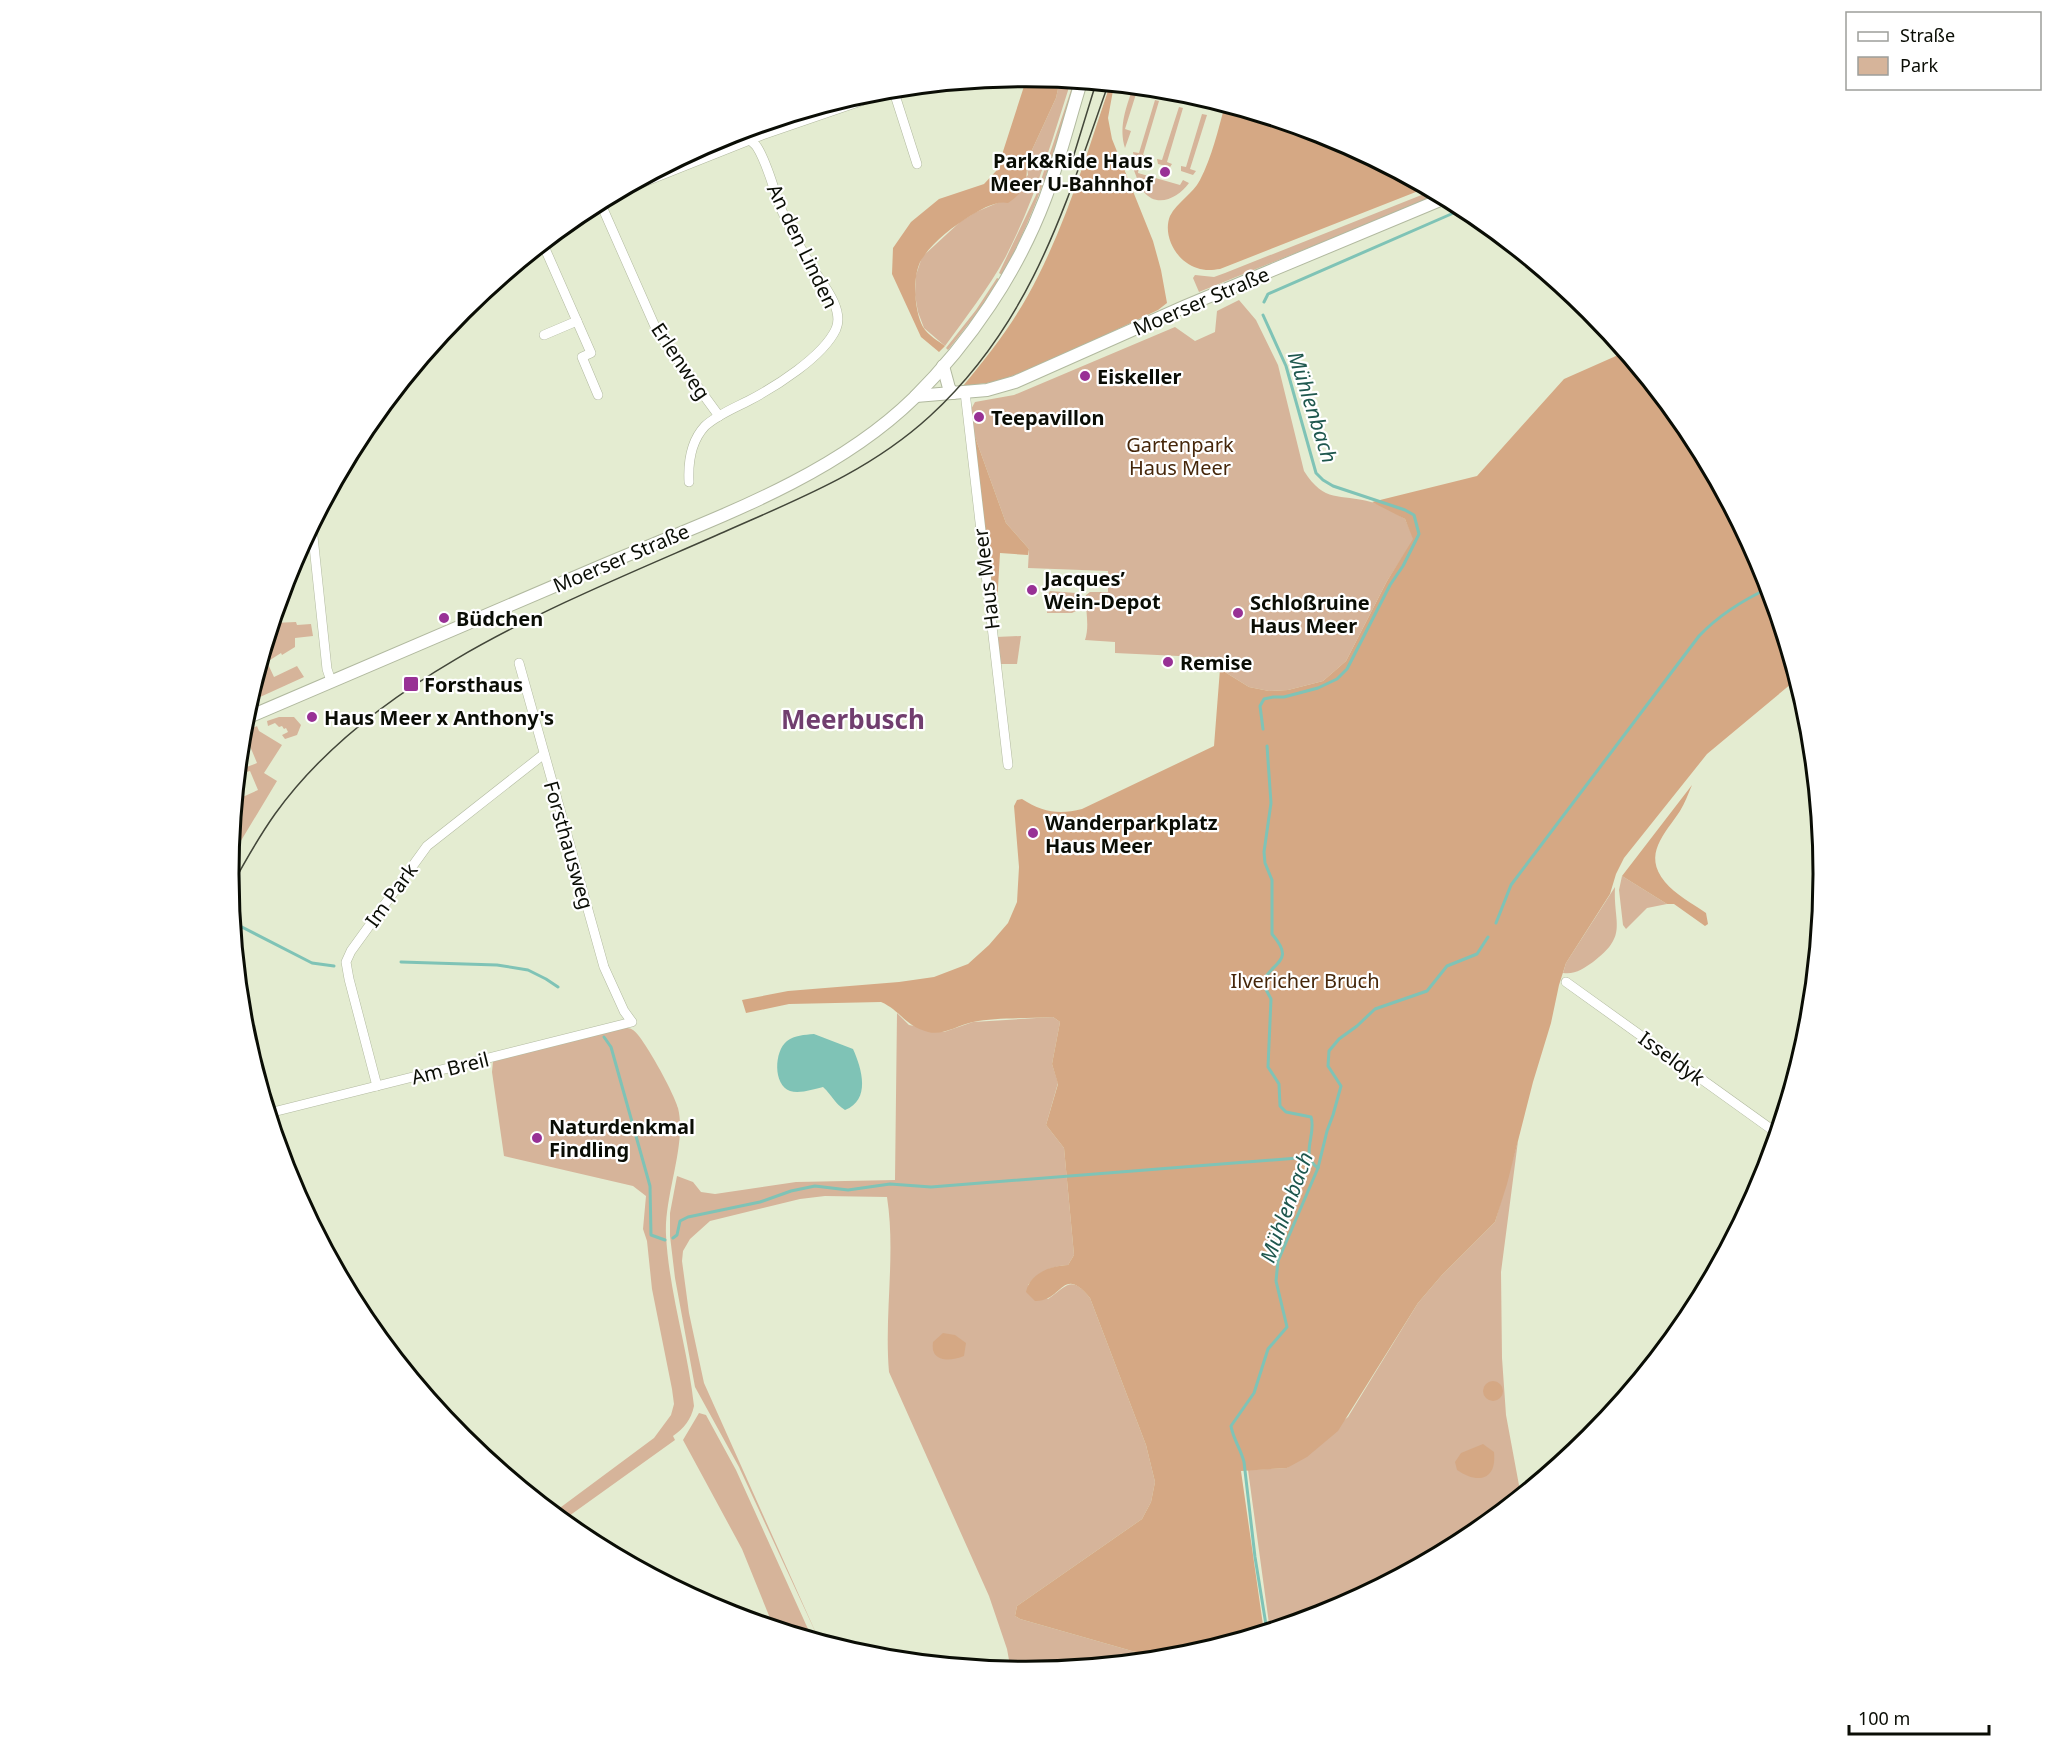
<svg xmlns="http://www.w3.org/2000/svg" width="2053" height="1749" font-family="'Noto Sans',sans-serif">
<rect width="100%" height="100%" fill="#e4ecd1"/>
<g fill="#d6b49a">
<path d="M 1060,80 L 1071,81 C 1052,141 1034,202 1005,258 C 988,289 966,317 945,346 L 924,328 L 918,312 L 915,295 L 916,275 L 922,257 L 960,222 L 976,212 L 1002,201 L 1028,175 L 1026,163 L 1056,98 Z"/>
<path d="M 1074,81 L 1077,81 C 1056,148 1036,214 1002,275 L 999,273 L 1036,195 Z"/>
<path d="M 1131,93 L 1136,94 L 1125,129 L 1131,131 L 1125,148 C 1119,128 1125,111 1131,93 Z"/>
<polygon points="1155,100 1159,101 1143,155 1149,157 1146,160 1134,157 1133,152 1139,153"/>
<polygon points="1179,107 1183,108 1167,162 1172,164 1170,167 1158,164 1157,159 1162,160"/>
<polygon points="1202,114 1207,115 1190,169 1196,171 1193,175 1181,171 1181,166 1186,167"/>
<path d="M 1135,165 L 1139,167 L 1138,173 L 1180,185 L 1183,180 L 1189,183 C 1178,198 1157,209 1143,191 C 1139,185 1136,175 1133,168 Z"/>
<polygon points="1424,194 1429,196 1425,201 1199,292 1193,278 1195,275 1214,277 1225,273"/>
<polygon points="997,278 999,279 978,312 948,350 946,348 976,310"/>
<path d="M 1239,300 L 1256,320 L 1278,365 L 1304,471 C 1325,504 1339,493 1371,502 C 1383,505 1395,513 1405,519 L 1414,539 L 1387,581 L 1346,661 L 1323,681 L 1288,690 L 1269,691 L 1249,687 L 1220,669 L 1221,658 L 1115,653 L 1115,642 L 1085,640 C 1090,625 1085,610 1086,595 L 1090,592 L 1108,592 L 1108,571 L 1028,568 L 1029,549 L 1006,523 L 970,423 L 970,411 L 975,402 L 1014,395 L 1175,327 L 1195,341 L 1215,332 L 1217,311 Z"/>
<polygon points="1050,591 1076,593 1076,611 1072,613 1047,613 1048,594"/>
<polygon points="296,622 297,625 311,624 313,636 295,638 295,647 282,655 281,653 267,662 274,677 297,666 304,677 249,702 272,625 273,623"/>
<polygon points="1021,636 1017,664 999,664 996,637"/>
<polygon points="279,717 294,717 301,725 297,735 285,739 282,735 288,732 286,728 284,729 282,726 279,727 275,723 268,726 267,721"/>
<polygon points="257,726 259,731 282,745 264,773 277,781 230,859 234,820 239,818 235,808 236,800 258,790 250,771 246,772 244,768 257,763 244,732"/>
<polygon points="1622,876 1667,904 1647,908 1626,929 1623,925 1619,890"/>
<path d="M 1615,887 C 1613,924 1629,935 1593,962 C 1584,968 1575,975 1563,973 L 1566,963 Z"/>
<path d="M 897,1013 L 909,1025 L 944,1032 L 973,1022 L 1053,1017 L 1060,1022 L 1052,1064 L 1058,1083 L 1046,1125 L 1064,1148 L 1074,1255 L 1068,1265 C 1051,1266 1038,1272 1028,1285 L 1048,1299 C 1067,1286 1071,1274 1090,1298 L 1146,1445 L 1155,1482 L 1151,1502 L 1142,1519 L 1017,1606 L 1015,1616 L 1020,1619 L 1160,1659 L 1026,1672 L 1011,1671 L 1007,1649 L 989,1596 L 889,1372 C 884,1314 896,1255 887,1197 L 825,1196 L 800,1199 L 710,1221 L 690,1239 L 683,1251 L 682,1261 L 689,1313 L 704,1383 L 820,1642 L 739,1467 L 695,1387 L 675,1278 L 670,1236 L 670,1213 L 677,1176 L 693,1182 L 701,1192 L 715,1194 L 796,1182 L 895,1180 Z"/>
<path d="M 624,1027 C 627,1028 630,1028 633,1030 C 643,1036 675,1095 678,1108 C 687,1144 664,1195 666,1235 C 669,1293 688,1349 694,1406 C 691,1420 684,1428 673,1436 L 675,1440 L 562,1521 L 553,1513 L 654,1438 L 671,1415 L 674,1404 L 672,1389 L 652,1289 L 647,1241 L 643,1229 L 646,1196 L 633,1186 L 504,1156 L 492,1072 L 493,1061 Z"/>
<polygon points="1518,1141 1501,1272 1502,1358 1506,1415 1521,1496 1470,1538 1332,1612 1270,1631 1248,1470 1287,1468 1348,1417 1418,1303 1442,1275 1495,1222"/>
<polygon points="699,1413 706,1415 736,1470 813,1640 774,1628 742,1549 683,1440"/>
</g>
<g fill="#d5a884">
<path d="M 1027,77 L 1060,80 L 1056,98 L 1026,163 C 1029,180 1023,194 1008,203 C 996,200 980,210 970,216 C 954,226 935,240 924,256 C 911,271 914,311 923,327 C 928,335 938,341 945,346 L 939,352 L 921,337 L 892,274 L 893,248 L 911,222 L 939,199 L 984,184 L 997,170 Z"/>
<path d="M 1110,85 L 1114,85 L 1108,118 L 1112,139 L 1153,241 L 1161,270 L 1167,303 L 1158,310 L 1040,366 L 995,382 L 963,386 C 986,358 1009,329 1027,297 C 1064,231 1086,156 1110,85 Z"/>
<path d="M 1225,105 L 1332,137 L 1426,188 L 1220,269 C 1213,270 1205,271 1197,268 C 1177,262 1162,236 1170,216 C 1177,202 1193,194 1200,180 C 1212,157 1218,130 1225,105 Z"/>
<path d="M 1625,352 L 1690,431 L 1764,569 L 1797,679 L 1707,754 L 1624,858 L 1616,874 L 1610,894 L 1566,963 L 1559,985 L 1551,1023 L 1533,1082 L 1507,1184 L 1495,1222 L 1442,1275 L 1418,1303 L 1338,1431 L 1307,1457 L 1287,1468 L 1241,1471 L 1264,1632 L 1182,1657 L 1160,1659 L 1020,1619 L 1015,1616 L 1017,1606 L 1142,1519 L 1151,1502 L 1155,1482 L 1146,1445 L 1090,1298 C 1062,1264 1063,1302 1035,1301 L 1026,1292 C 1030,1273 1050,1266 1068,1265 L 1074,1255 L 1064,1148 L 1046,1125 L 1058,1084 L 1052,1064 L 1060,1022 L 1053,1017 C 1027,1019 997,1017 973,1022 C 958,1025 943,1036 928,1032 C 905,1026 900,1010 881,1002 L 789,1004 L 746,1013 L 742,1000 L 788,991 L 899,982 L 934,977 L 968,964 L 989,945 L 1008,923 L 1017,902 L 1019,867 L 1014,806 L 1017,800 L 1022,799 C 1042,812 1059,815 1082,809 L 1214,746 L 1220,669 L 1249,687 L 1269,691 L 1288,690 L 1323,681 L 1346,661 L 1387,581 L 1413,539 L 1405,519 L 1372,502 L 1477,476 L 1564,379 Z"/>
<polygon points="970,423 1006,523 1029,549 1028,555 1000,553 997,605 990,607"/>
<path d="M 1692,785 C 1688,794 1685,803 1680,811 C 1665,834 1642,854 1665,882 C 1675,894 1693,904 1706,913 L 1708,924 L 1705,926 L 1674,904 L 1667,904 L 1622,876 Z"/>
<path d="M 943,1333 L 955,1335 L 966,1343 L 964,1356 C 949,1362 930,1362 933,1342 Z"/>
<circle cx="1493" cy="1391" r="10"/>
<path d="M 1483,1444 L 1494,1452 C 1497,1481 1477,1484 1457,1470 L 1455,1462 L 1461,1453 Z"/>
</g>
<path fill="#7fc3b6" d="M 814,1034 L 853,1049 C 862,1069 871,1100 845,1110 C 835,1104 832,1095 823,1087 C 814,1089 800,1094 790,1091 C 773,1085 774,1051 787,1041 C 795,1035 804,1035 814,1034 Z"/>
<g fill="none" stroke-linecap="round" stroke-linejoin="round">
<g stroke="#7fc3b6" stroke-width="3">
<polyline points="1264,302 1268,294 1465,208"/>
<polyline points="1263,315 1286,366 1316,473 1323,480 1333,486 1405,510 1414,515 1419,534 1403,566 1390,585 1347,669 1337,679 1318,688 1284,697 1273,697 1264,699 1260,706 1263,729"/>
<path d="M 1267,746 L 1271,803 L 1264,852 L 1265,863 L 1272,880 L 1272,934 C 1295,961 1275,960 1262,982 L 1271,999 L 1268,1067 L 1279,1084 L 1280,1106 L 1286,1112 L 1311,1117 C 1317,1134 1299,1156 1318,1168"/>
<path d="M 1496,923 L 1511,885 L 1699,636 C 1719,615 1743,600 1769,588"/>
<polyline points="236,924 312,963 334,966"/>
<polyline points="401,962 497,965 528,970 546,979 558,987"/>
<polyline points="604,1037 611,1047 650,1186 651,1235 665,1240"/>
<polyline points="673,1238 677,1235 680,1221 688,1217 760,1202 791,1191 815,1186 848,1190 890,1184 931,1187 1310,1157"/>
<path d="M 1267,1631 L 1255,1557 L 1244,1462 C 1241,1449 1233,1439 1231,1426 L 1254,1393 L 1268,1349 L 1287,1327 L 1276,1281 L 1278,1261 L 1318,1168 L 1327,1131 L 1333,1115 L 1341,1086 L 1328,1066 L 1329,1051 L 1339,1039 L 1357,1026 L 1375,1009 L 1427,991 L 1447,966 L 1477,954 L 1488,937"/>
</g>
<g stroke="#b1b99f" stroke-width="10">
<g id="street">
<polyline points="894,92 917,164"/>
<polyline points="621,191 762,135 896,89"/>
<polyline points="600,202 657,331 719,416"/>
<polyline points="543,244 591,353 582,357 598,395"/>
<polyline points="544,335 577,321"/>
<polyline points="965,392 1008,765"/>
<path d="M 689,482 C 688,463 691,441 705,426 C 717,415 734,408 748,401 C 775,387 823,357 836,329 C 845,308 820,281 810,264 C 800,247 790,229 782,211 C 774,192 768,164 757,147 C 753,141 745,138 742,131"/>
<polyline points="312,527 327,669 331,681"/>
<polyline points="1566,982 1778,1134"/>
<polyline points="377,1086 349,979 346,962 351,951 427,846 544,754"/>
<polyline points="269,1113 632,1022 624,1011 604,967 519,663"/>
</g>
</g>
<g stroke="#b1b99f" stroke-width="14">
<g id="secondary">
<polyline points="943,366 949,388 953,393"/>
<polyline points="916,396 987,390 1015,382 1186,306 1445,198"/>
<path d="M 244,719 C 360,669 476,619 592,570 C 701,523 828,482 914,398 C 970,342 1017,273 1045,199 C 1059,161 1069,121 1081,82"/>
</g>
</g>
<use href="#street" stroke="#fff" stroke-width="9"/>
<use href="#secondary" stroke="#fff" stroke-width="12"/>
<g stroke="#424639" stroke-width="1.5">
<polyline points="1072,161 1096,83"/>
<path d="M 230,889 C 244,863 258,838 275,814 C 376,673 570,600 724,532 C 798,499 869,472 930,416 C 1031,323 1064,209 1108,85"/>
</g>
</g>
<g fill="#983195" stroke="#fff" stroke-width="2">
<circle cx="1165" cy="172" r="6"/>
<circle cx="1085" cy="376" r="6"/>
<circle cx="979" cy="417" r="6"/>
<circle cx="1032" cy="590" r="6"/>
<circle cx="1238" cy="613" r="6"/>
<circle cx="444" cy="618" r="6"/>
<circle cx="1168" cy="662" r="6"/>
<rect x="403" y="676" width="16" height="16" rx="3"/>
<circle cx="312" cy="717" r="6"/>
<circle cx="1033" cy="833" r="6"/>
<circle cx="537" cy="1138" r="6"/>
</g>
<g text-anchor="middle" dominant-baseline="central" stroke-width="4.5" stroke-linejoin="round" paint-order="stroke">
<g font-size="20" font-weight="bold" fill="#0a0d05" stroke="#fff" text-anchor="start">
<text x="1153" y="160" text-anchor="end">Park&amp;Ride Haus<tspan x="1153" dy="23">Meer U-Bahnhof</tspan></text>
<text x="1097" y="376">Eiskeller</text>
<text x="991" y="417">Teepavillon</text>
<text x="1044" y="578">Jacques’<tspan x="1044" dy="23">Wein-Depot</tspan></text>
<text x="1250" y="602">Schloßruine<tspan x="1250" dy="23">Haus Meer</tspan></text>
<text x="456" y="618">Büdchen</text>
<text x="1180" y="662">Remise</text>
<text x="424" y="684">Forsthaus</text>
<text x="324" y="717">Haus Meer x Anthony's</text>
<text x="1045" y="822">Wanderparkplatz<tspan x="1045" dy="23">Haus Meer</tspan></text>
<text x="549" y="1126">Naturdenkmal<tspan x="549" dy="23">Findling</tspan></text>
</g>
<g font-size="20" fill="#0a0d05" stroke="#fff">
<text transform="translate(803 246) rotate(64)">An den Linden</text>
<text transform="translate(1201 301) rotate(-23)">Moerser Straße</text>
<text transform="translate(681 361) rotate(56)">Erlenweg</text>
<text transform="translate(621 558) rotate(-23)">Moerser Straße</text>
<text transform="translate(986 579) rotate(-97)">Haus Meer</text>
<text transform="translate(569 845) rotate(74)">Forsthausweg</text>
<text transform="translate(391 895) rotate(-54)">Im Park</text>
<text transform="translate(1672 1058) rotate(36)">Isseldyk</text>
<text transform="translate(450 1068) rotate(-14)">Am Breil</text>
</g>
<g font-size="20" fill="#45260a" stroke="#fff">
<text x="1180" y="444">Gartenpark<tspan x="1180" dy="23">Haus Meer</tspan></text>
<text x="1305" y="980">Ilvericher Bruch</text>
</g>
<g font-size="21" font-style="italic" fill="#1e574e" stroke="#fff">
<text transform="translate(1313 407) rotate(72)">Mühlenbach</text>
<text transform="translate(1286 1207) rotate(-70)">Mühlenbach</text>
</g>
<g font-size="26" font-weight="bold" fill="#713e6f" stroke="#fff">
<text x="853" y="719">Meerbusch</text>
</g>
</g>
<path d="M0 0H2053V1749H0ZM239 874a787 787 0 1 1 1574 0a787 787 0 1 1-1574 0Z" fill="#fff" fill-rule="evenodd"/>
<path fill="none" stroke="#0a0d05" stroke-width="3" d="M239 874a787 787 0 1 1 1574 0a787 787 0 1 1-1574 0Z"/>
<rect x="1846" y="12" width="195" height="78" fill="#ffffff" stroke="#9d9e9b" stroke-width="1.5"/>
<rect x="1858" y="32" width="30" height="9" fill="#ffffff" stroke="#9d9e9b" stroke-width="1.5"/>
<text x="1900" y="42" font-size="18" fill="#0a0d05">Straße</text>
<rect x="1858" y="57" width="30" height="18" fill="#d6b49a" stroke="#9d9e9b" stroke-width="1.5"/>
<text x="1900" y="72" font-size="18" fill="#0a0d05">Park</text>
<path d="M1849 1725v9h140v-9" fill="none" stroke="#0a0d05" stroke-width="3"/>
<text x="1858" y="1725" font-size="18" fill="#0a0d05" stroke="#ffffff" stroke-width="4.5" paint-order="stroke">100 m</text>
</svg>
